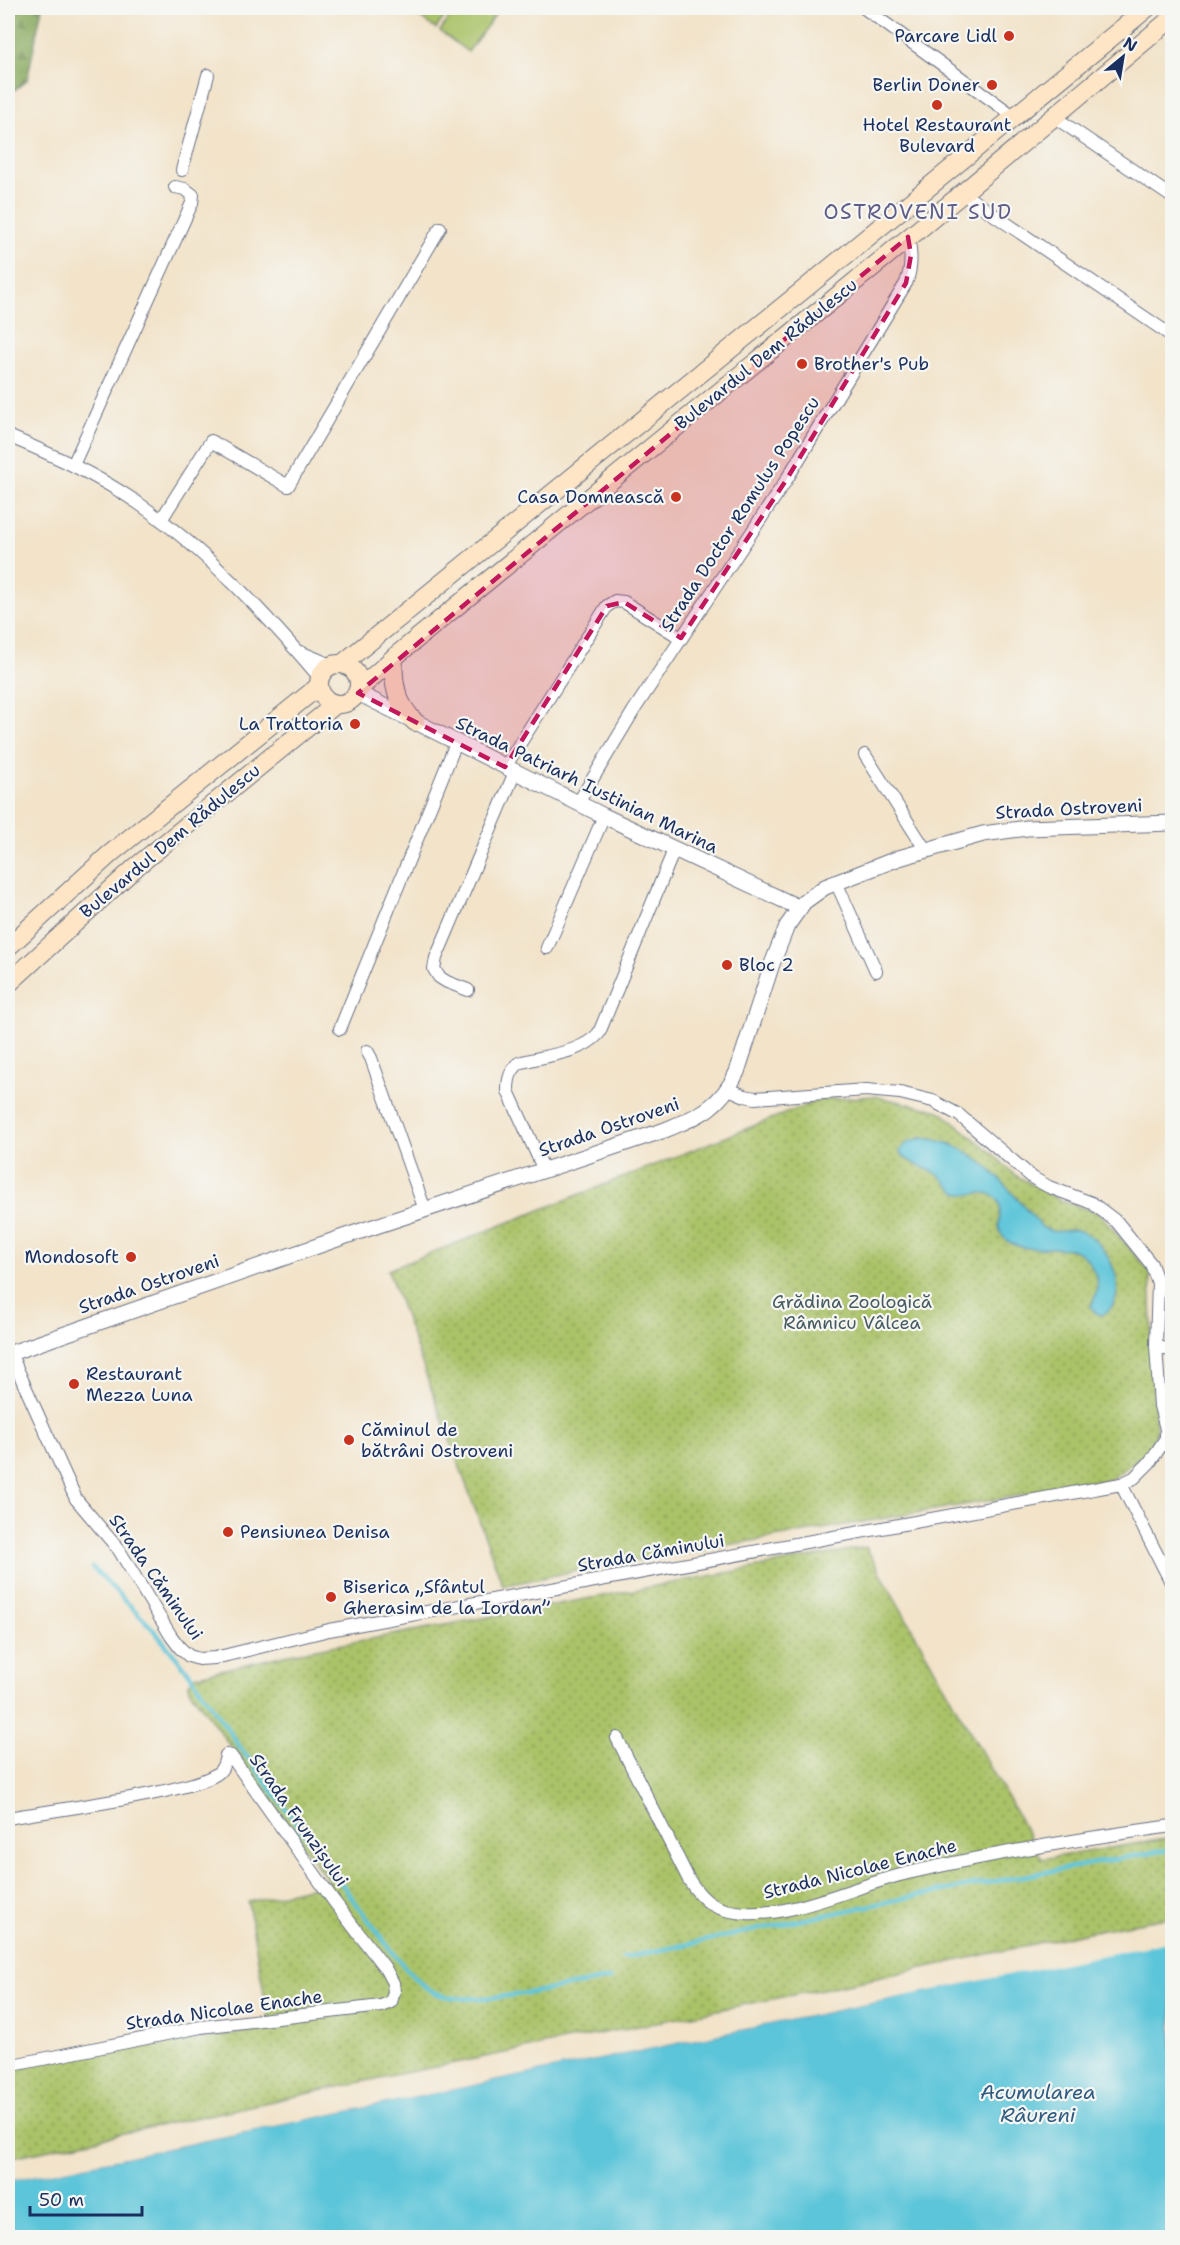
<svg xmlns="http://www.w3.org/2000/svg" width="1180" height="2245" font-family="'Shantell Sans',sans-serif">
<defs>
<pattern id="grass-dots" width="8" height="8" patternUnits="userSpaceOnUse" patternTransform="scale(1.5)"><rect width="8" height="8" fill="#aac268"/><path d="M2 2h.1M6 6h.1" fill="none" stroke="#8a9e59" stroke-width="1.8" stroke-linecap="round"/></pattern>
<pattern id="forest-firs" width="22" height="20" patternUnits="userSpaceOnUse" patternTransform="scale(1.5)"><rect width="22" height="20" fill="#87a85c"/><path d="M5 1l3.5 6h-7zM16 11l3.5 6h-7z" fill="#6e894f"/></pattern>
</defs>
<rect width="100%" height="100%" fill="#f6f6f2"/>
<filter id="ink" filterUnits="userSpaceOnUse"><feTurbulence type="fractalNoise" baseFrequency=".0167" numOctaves="2"/><feDisplacementMap in="SourceGraphic" scale="12" xChannelSelector="R" yChannelSelector="G"/><feConvolveMatrix kernelMatrix="1 2 1 2 8 2 1 2 1" color-interpolation-filters="sRGB"/></filter>
<filter id="wash" filterUnits="userSpaceOnUse"><feTurbulence type="fractalNoise" baseFrequency=".008" numOctaves="4" result="noise"/><feDisplacementMap in="SourceGraphic" scale="24" xChannelSelector="R" yChannelSelector="G"/><feGaussianBlur stdDeviation="1.35" result="paint"/><feColorMatrix in="noise" values="0 0 0 0 0 0 0 0 0 0 0 0 0 0 0 0 0 1.4 0 .05"/><feComposite in="paint" operator="in"/></filter>
<g filter="url(#wash)">
<rect width="100%" height="100%" fill="#f2e3c9"/>
<g fill="url(#grass-dots)" stroke="#627863" stroke-width="1.5">
<polygon points="874,1096 940,1111 991,1152 1015,1175 1062,1201 1099,1213 1150,1272 1156,1432 1151,1449 1110,1480 575,1571 503,1586 388,1270 819,1100"/>
<polygon points="866,1547 1042,1859 1172,1838 1172,1917 1098,1930 872,1979 385,2077 8,2158 8,2067 270,2028 248,1902 330,1883 189,1689 189,1683 195,1676 289,1654"/>
</g>
<polygon fill="url(#forest-firs)" stroke="#516c5d" stroke-width="1.5" points="8,8 42,8 27,80 8,95"/>
<g fill="#aac268" stroke="#627863" stroke-width="1.5">
<polygon points="406,8 450,8 436,29"/>
<polygon points="456,8 500,8 468,52 440,31"/>
</g>
<g fill="#5cc5d9" stroke="#3c7a9c" stroke-width="1.5">
<path d="M 922,1138 C 982,1143 1005,1189 1043,1228 C 1059,1236 1067,1227 1080,1231 C 1108,1240 1135,1297 1102,1315 L 1096,1313 L 1091,1307 C 1093,1301 1096,1295 1097,1290 C 1099,1281 1096,1275 1092,1268 C 1078,1233 1037,1258 1011,1243 C 986,1229 1011,1209 994,1196 C 982,1188 970,1198 958,1193 C 950,1190 946,1180 939,1175 C 927,1168 907,1163 900,1152 C 904,1142 913,1141 922,1138 Z"/>
<polygon points="1172,1938 1172,2237 8,2238 8,2181 881,2001"/>
</g>
<polygon fill="#f2e3c9" points="1172,1935 1172,1941 8,2181 8,2177 880,1998"/>
<g fill="none" stroke-linecap="round" stroke-linejoin="round">
<g stroke="#5cc5d9" stroke-width="4.5">
<path d="M 92,1567 L 151,1627 L 190,1674 L 240,1747 L 390,1949 C 404,1966 419,1988 441,1995 C 475,2007 571,1985 610,1979"/>
<polyline points="623,1958 915,1896 1172,1849"/>
</g>
</g>
</g>
<g filter="url(#ink)">
<g fill="none" stroke-linecap="round" stroke-linejoin="round">
<g stroke="#666e83" stroke-width="14">
<g id="minor">
<polyline points="864,8 1015,117"/>
<polyline points="1053,116 1172,197"/>
<polyline points="182,170 208,75"/>
<polyline points="962,193 1172,336"/>
<path d="M 8,436 C 53,455 97,475 138,503 C 207,551 266,614 320,678"/>
<polyline points="73,465 192,203 193,195 185,189 175,187"/>
<polyline points="161,520 211,441 288,486 440,228"/>
<polyline points="300,652 331,665"/>
<polyline points="865,755 925,849"/>
<polyline points="505,767 607,606 615,601 624,602 681,638"/>
<path d="M 578,803 L 634,710 L 785,482 L 906,283 C 912,268 912,254 908,237"/>
<polyline points="836,882 876,971"/>
<polyline points="547,948 604,816"/>
<polyline points="468,990 447,982 439,977 434,969 436,958 515,772"/>
<polyline points="340,1029 456,743"/>
<polyline points="367,1051 371,1058 425,1210"/>
<path d="M 544,1170 L 508,1091 C 508,1078 510,1072 519,1063 C 545,1055 581,1054 599,1033 L 674,850"/>
<polyline points="1156,1346 1172,1351"/>
<polyline points="10,1353 76,1499 119,1550 171,1636 180,1648 189,1656 199,1659 215,1658 329,1630 1121,1484 1134,1478 1150,1462 1166,1438 1166,1429 1160,1406 1156,1346 1158,1283 1151,1264 1117,1222 1092,1203 1049,1187 1033,1178 959,1115 933,1101 900,1093 866,1090 755,1098 745,1096 729,1089"/>
<polyline points="1121,1484 1172,1584"/>
<path d="M 617,1738 L 689,1880 C 704,1903 716,1911 745,1913 C 799,1916 856,1885 908,1873 C 995,1853 1084,1838 1172,1826"/>
<path d="M 8,1818 C 45,1811 199,1792 219,1772 C 224,1767 225,1762 226,1755 L 231,1756 L 333,1900 L 385,1968 L 393,1983 L 394,1992 L 391,2002 L 381,2006 L 201,2027 L 8,2066"/>
</g>
</g>
<g stroke="#666e83" stroke-width="17">
<g id="tertiary">
<polyline points="358,693 604,816 800,908"/>
<path d="M 8,1354 L 346,1236 L 665,1130 C 699,1116 721,1107 737,1072 L 772,964 L 787,926 L 804,902 L 825,887 L 899,858 L 983,834 L 1027,828 L 1172,823"/>
</g>
</g>
<g stroke="#666e83" stroke-width="20">
<g id="secondary">
<path d="M 394,658 C 392,684 397,704 415,722"/>
<circle cx="339" cy="684" r="20"/>
<polyline points="342,664 802,291 1147,8"/>
<polyline points="359,689 398,654 928,222 1172,18"/>
<polyline points="8,947 110,854 319,686"/>
<polyline points="8,984 137,866 336,704"/>
</g>
</g>
<use href="#minor" stroke="#fff" stroke-width="12"/>
<use href="#tertiary" stroke="#fff" stroke-width="15"/>
<use href="#secondary" stroke="#fde5c5" stroke-width="18"/>
</g>
</g>
<path fill="#c2185b" fill-opacity="0.2" stroke="#c2185b" stroke-width="4.5" stroke-dasharray="12 8" stroke-linejoin="round" d="M 908,237 L 911,255 L 906,283 L 785,482 L 681,638 L 624,602 L 607,606 L 505,767 L 358,693 Z"/>
<g fill="#c8321e" stroke="#f6f6f2" stroke-width="2">
<circle cx="1009" cy="36" r="6"/>
<circle cx="992" cy="85" r="6"/>
<circle cx="937" cy="105" r="6"/>
<circle cx="802" cy="364" r="6"/>
<circle cx="676" cy="497" r="6"/>
<circle cx="355" cy="724" r="6"/>
<circle cx="727" cy="965" r="6"/>
<circle cx="131" cy="1257" r="6"/>
<circle cx="74" cy="1384" r="6"/>
<circle cx="349" cy="1440" r="6"/>
<circle cx="228" cy="1532" r="6"/>
<circle cx="331" cy="1597" r="6"/>
</g>
<g text-anchor="middle" dominant-baseline="central" stroke-width="4.5" stroke-linejoin="round" paint-order="stroke">
<g font-size="18" fill="#1b2f5e" stroke="#f6f6f2" text-anchor="start">
<text x="997" y="36" text-anchor="end">Parcare Lidl</text>
<text x="980" y="85" text-anchor="end">Berlin Doner</text>
<text x="937" y="125" text-anchor="middle">Hotel Restaurant<tspan x="937" dy="21">Bulevard</tspan></text>
<text x="814" y="364">Brother's Pub</text>
<text x="664" y="497" text-anchor="end">Casa Domnească</text>
<text x="343" y="724" text-anchor="end">La Trattoria</text>
<text x="739" y="965">Bloc 2</text>
<text x="119" y="1257" text-anchor="end">Mondosoft</text>
<text x="86" y="1374">Restaurant<tspan x="86" dy="21">Mezza Luna</tspan></text>
<text x="361" y="1430">Căminul de<tspan x="361" dy="21">bătrâni Ostroveni</tspan></text>
<text x="240" y="1532">Pensiunea Denisa</text>
<text x="343" y="1587">Biserica „Sfântul<tspan x="343" dy="21">Gherasim de la Iordan”</tspan></text>
</g>
<g font-size="18" fill="#1b2f5e" stroke="#f6f6f2">
<text transform="translate(766 354) rotate(-39)">Bulevardul Dem Rădulescu</text>
<text transform="translate(740 514) rotate(-57)">Strada Doctor Romulus Popescu</text>
<text transform="translate(587 785) rotate(26)">Strada Patriarh Iustinian Marina</text>
<text transform="translate(1069 809) rotate(-3)">Strada Ostroveni</text>
<text transform="translate(170 841) rotate(-40)">Bulevardul Dem Rădulescu</text>
<text transform="translate(609 1127) rotate(-19)">Strada Ostroveni</text>
<text transform="translate(149 1284) rotate(-19)">Strada Ostroveni</text>
<text transform="translate(651 1553) rotate(-10)">Strada Căminului</text>
<text transform="translate(156 1577) rotate(55)">Strada Căminului</text>
<text transform="translate(299 1820) rotate(55)">Strada Frunzișului</text>
<text transform="translate(860 1869) rotate(-14)">Strada Nicolae Enache</text>
<text transform="translate(224 2010) rotate(-8)">Strada Nicolae Enache</text>
</g>
<g font-size="18" fill="#465b61" stroke="#f6f6f2">
<text x="852" y="1302">Grădina Zoologică<tspan x="852" dy="21">Râmnicu Vâlcea</tspan></text>
</g>
<g font-size="20" font-style="italic" fill="#2e5c83" stroke="#f6f6f2">
<text x="1038" y="2092">Acumularea<tspan x="1038" dy="23">Râureni</tspan></text>
</g>
<g font-size="21" letter-spacing="1.5" fill="#605c88" stroke="#f6f6f2">
<text x="918" y="212">OSTROVENI SUD</text>
</g>
</g>
<rect width="1180" height="2245" fill="none" stroke="#f6f6f2" stroke-width="30"/>
<g transform="translate(1123 57) rotate(30)" stroke="#f6f6f2" stroke-width="4.5" paint-order="stroke">
<path d="M0-4.5L10 22L0 15L-10 22Z" fill="#1b2f5e"/>
<text y="-9" font-size="16" font-weight="bold" text-anchor="middle" fill="#1b2f5e">N</text>
</g>
<path d="M30 2206v9h112v-9" fill="none" stroke="#1b2f5e" stroke-width="3"/>
<text x="39" y="2206" font-size="18" fill="#1b2f5e" stroke="#f6f6f2" stroke-width="4.5" paint-order="stroke">50 m</text>
</svg>
